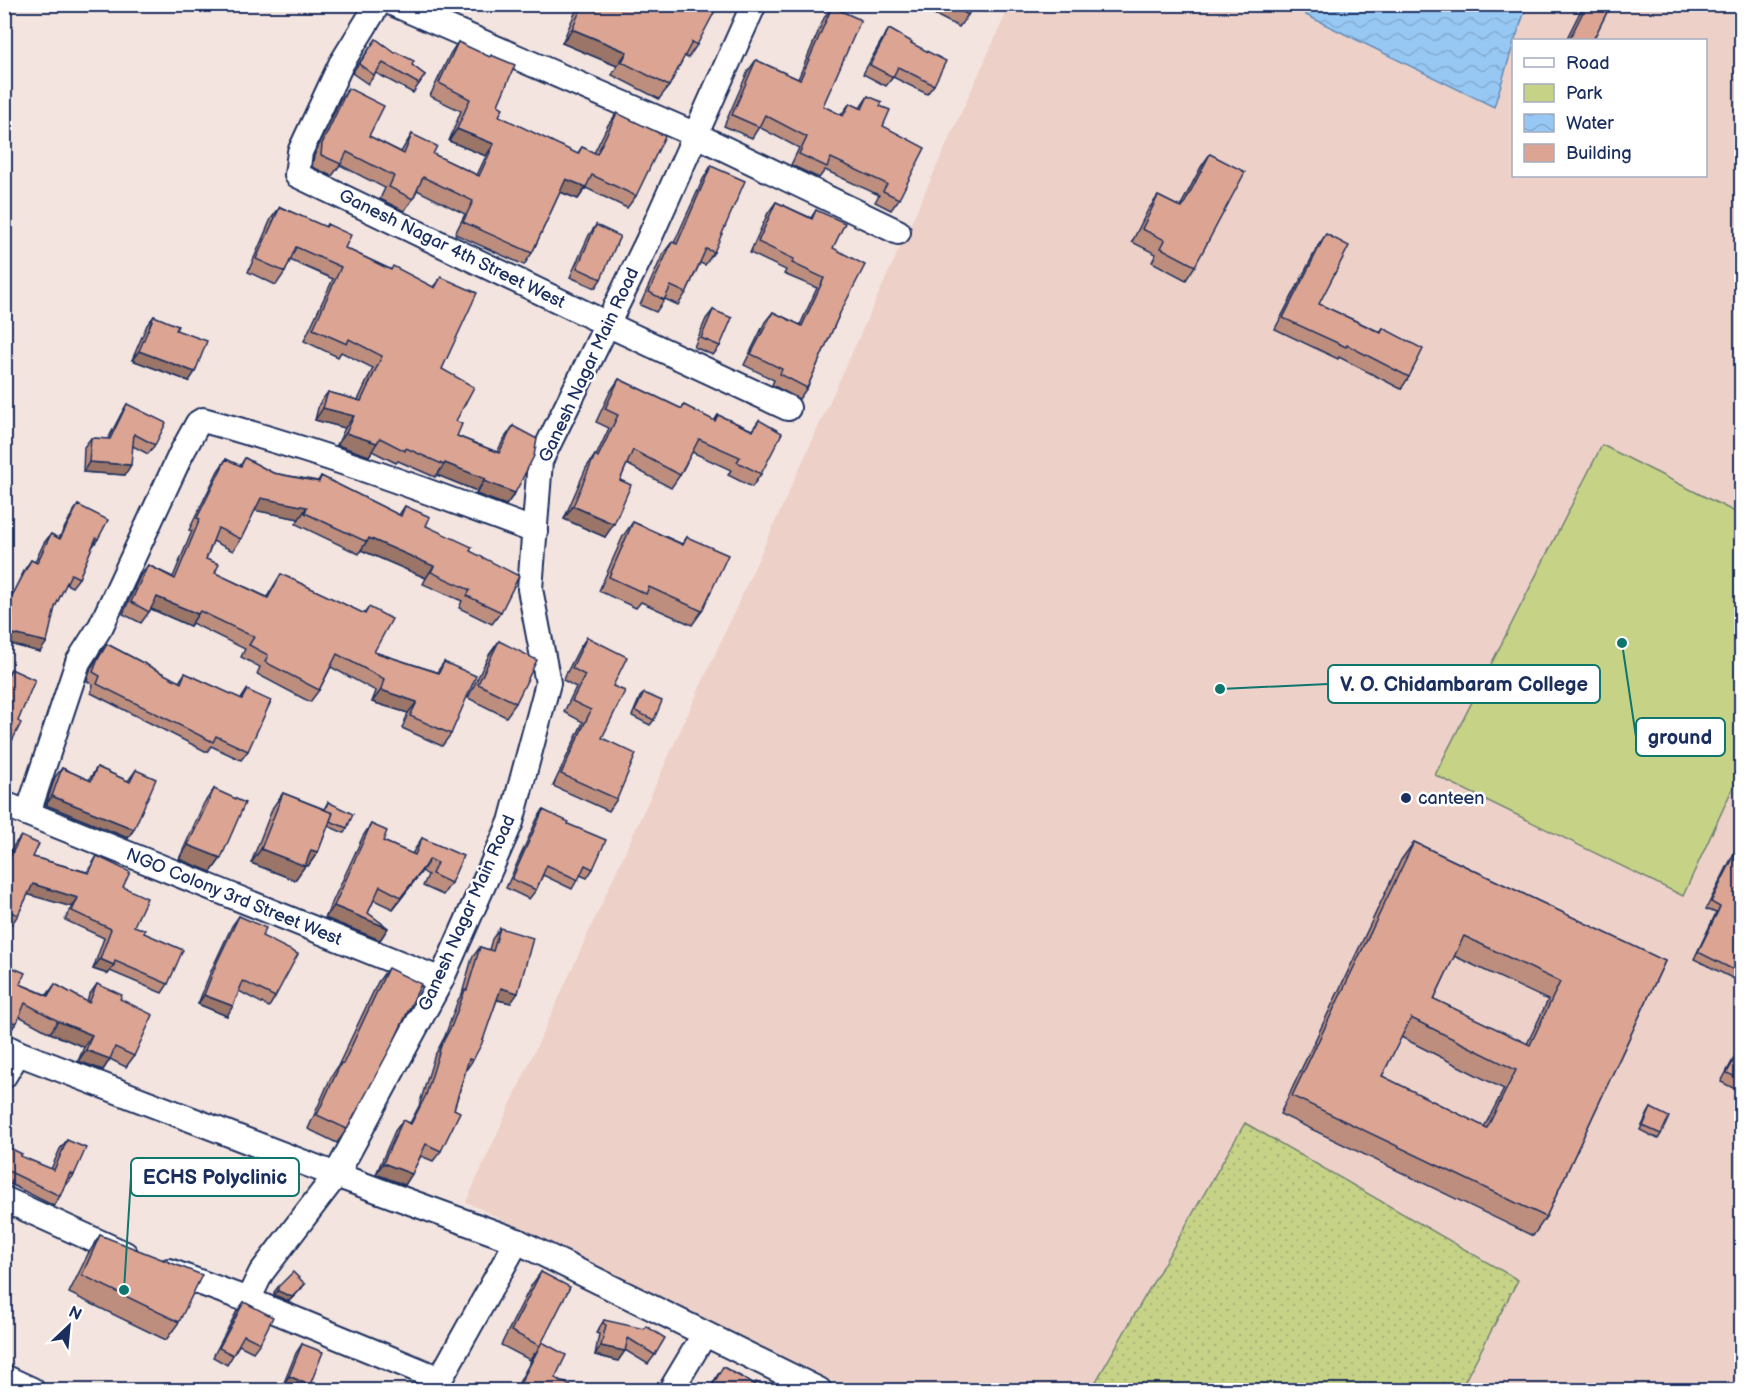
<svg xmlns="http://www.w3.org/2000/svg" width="1746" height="1395" font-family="'Balsamiq Sans',sans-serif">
<defs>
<pattern id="grass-dots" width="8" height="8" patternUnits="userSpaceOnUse" patternTransform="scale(1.5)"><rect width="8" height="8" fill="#c6d387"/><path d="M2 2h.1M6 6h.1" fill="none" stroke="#aab577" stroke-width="1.8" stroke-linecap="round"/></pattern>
<pattern id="water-waves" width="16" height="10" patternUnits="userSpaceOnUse" patternTransform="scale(1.5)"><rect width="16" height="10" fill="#97c8f3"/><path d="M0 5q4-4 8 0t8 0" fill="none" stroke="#82acd3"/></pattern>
</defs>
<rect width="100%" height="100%" fill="#f4e4df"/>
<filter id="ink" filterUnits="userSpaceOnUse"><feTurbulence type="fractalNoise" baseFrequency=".0167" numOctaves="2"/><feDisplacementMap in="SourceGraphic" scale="12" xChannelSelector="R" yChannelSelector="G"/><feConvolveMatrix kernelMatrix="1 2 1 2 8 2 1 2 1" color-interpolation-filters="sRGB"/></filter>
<g filter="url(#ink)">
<path fill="#edd1c8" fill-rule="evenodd" d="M 1010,5 L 1741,5 L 1741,1390 L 850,1390 L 466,1202 ZM 1514,40 L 1706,40 L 1706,176 L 1514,176 Z"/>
<polygon fill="url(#grass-dots)" stroke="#708172" stroke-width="1.5" points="1245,1123 1518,1280 1460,1390 1091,1390"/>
<polygon fill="#c6d387" stroke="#708172" stroke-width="1.5" points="1602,445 1741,515 1741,770 1683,896 1435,775"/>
<polygon fill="url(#water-waves)" stroke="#658bb7" stroke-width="1.5" points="1309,4 1527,4 1527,5 1515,40 1514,40 1513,46 1494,107 1306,15"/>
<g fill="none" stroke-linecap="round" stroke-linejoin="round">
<g stroke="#1b2f5e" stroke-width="28">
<g id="minor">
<polyline points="378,4 341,64 300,152 297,175 626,333 788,408"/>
<polyline points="394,4 696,135 898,232"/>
<polyline points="4,804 441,980"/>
<path d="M 28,813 L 78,662 L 101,626 L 181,454 L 198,423 L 203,420 C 316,450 425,490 535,531"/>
<polyline points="4,1046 18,1053 336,1175 441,980 511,822 548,683 530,589 540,461 648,241 754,4"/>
<polyline points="4,1076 18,1053"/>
<polyline points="4,1199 125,1254"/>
<polyline points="169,1271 248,1300 261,1273 336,1175 517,1241 819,1390"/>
<polyline points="248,1300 440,1379 436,1390"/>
<polyline points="4,1377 32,1390"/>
<polyline points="440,1379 517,1241"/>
<polyline points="671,1390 704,1335"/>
</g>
</g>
<use href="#minor" stroke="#fff" stroke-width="24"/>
</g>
<g fill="#bd8e7e" stroke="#1b2f5e" stroke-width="1.5" fill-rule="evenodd">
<polygon points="579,4 707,4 697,45 688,58 684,56 669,86 659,99 612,75 617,66 562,43"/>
<polygon points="914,4 973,4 968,15 959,27"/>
<polygon points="1584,4 1611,4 1593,40 1566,40"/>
<polygon points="832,7 823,106 841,115 850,103 860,108 868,96 880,106 883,126 899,199 891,210 875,202 879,195 825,170 819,178 791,165 799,148 759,127 752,138 724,126 748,71 756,60 798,79 824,18"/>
<polygon points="889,29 911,43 934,85 927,94 893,77 886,86 863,74 883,38"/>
<polygon points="376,39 425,75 413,93 376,73 368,84 352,73"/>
<polygon points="458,42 498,105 499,116 577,154 582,147 594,153 608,125 617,113 636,196 627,208 586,188 578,199 560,192 532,253 524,265 455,234 465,214 417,190 413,199 404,211 380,199 385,188 340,165 332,176 312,167 314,156 340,100 348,88 369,136 401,152 404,147 412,134 433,154 477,175 486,156 449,141 461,111 430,96 450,54"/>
<polygon points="1210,154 1195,266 1186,280 1152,262 1156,254 1132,242 1148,210 1158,196 1180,207 1201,167"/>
<polygon points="711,166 714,252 705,265 700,263 686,293 678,305 665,299 656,312 640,305 663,254 672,242 674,243 703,179"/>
<polygon points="776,202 811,218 816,210 833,248 840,313 807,388 799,399 772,385 774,380 744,365 765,322 773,312 800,325 817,288 784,274 786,270 750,253 768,213"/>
<polygon points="280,207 325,227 327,224 345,248 390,269 433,287 441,277 442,369 456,421 457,436 497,452 504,439 513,426 515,493 506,505 476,494 477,491 437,475 435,477 398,461 396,463 372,451 369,456 337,445 345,428 315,420 319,404 328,392 358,400 373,368 341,352 338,357 304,341 333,279 290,260 285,272 276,285 248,272 271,219"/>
<polygon points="596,225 601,279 595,288 570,277 589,235"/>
<polygon points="1326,234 1319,304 1380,332 1383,328 1409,377 1401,389 1339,357 1338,359 1275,329 1318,246"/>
<polygon points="713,310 720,346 713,355 694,347 706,319"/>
<polygon points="154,316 176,330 189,381 132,360 147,325"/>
<polygon points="619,379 682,409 684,405 714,421 718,415 752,430 759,420 761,474 752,487 728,475 731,470 692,452 680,475 671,488 627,464 620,480 605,537 564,519 586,468 595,455 596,456 609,428 596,422 610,392"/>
<polygon points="127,404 155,445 148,454 133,446 125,475 83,472 84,447 91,438 108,439 121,414"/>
<polygon points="245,458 273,473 318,481 321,476 399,515 405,506 426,526 470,551 501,612 492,624 459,608 462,601 423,584 426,578 361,550 359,554 296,524 299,519 255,510 241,539 233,551 213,541 206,559 215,573 267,597 281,574 364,614 369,607 374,652 437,672 444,662 451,734 442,746 402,728 408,713 372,702 376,691 331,667 319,690 310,702 257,674 260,667 241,657 245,649 192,623 190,626 151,609 141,623 123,614 140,576 148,565 173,577 192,531 189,530 218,471 226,459 240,466"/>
<polygon points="78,505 98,539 91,549 79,578 72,587 66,584 55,607 40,652 6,643 4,645 4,603 7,604 25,569 31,560 35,562 44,543 51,534 59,538 72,514"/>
<polygon points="633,522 682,544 687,537 702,611 692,625 641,602 636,608 599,591 623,536"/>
<polygon points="587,637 613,686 602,738 617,799 609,811 553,786 583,722 564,712 576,687 563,680 579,649"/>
<polygon points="499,641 516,703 506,717 468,698 489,655"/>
<polygon points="107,644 179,682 185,673 241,699 247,690 248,751 241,760 211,746 207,752 91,693 93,685 87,681 91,668"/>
<polygon points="11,669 18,721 6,753 4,770 4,678"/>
<polygon points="644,693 654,720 650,725 632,716 640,697"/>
<polygon points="97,767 128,781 136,770 134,829 128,838 46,805 55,777 62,768 89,780"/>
<polygon points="214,789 221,858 211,872 179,859 204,803"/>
<polygon points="283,793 324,809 328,802 347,828 344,833 328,826 318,852 308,866 305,865 295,880 251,863 273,807"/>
<polygon points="543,810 568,824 593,869 587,878 580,875 572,889 543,875 536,890 529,899 506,888 537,819"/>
<polygon points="371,824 383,841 412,854 422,838 451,883 443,895 423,886 428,875 422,871 393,909 374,900 368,913 388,928 380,940 325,918 363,836"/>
<polygon points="21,836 33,857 87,872 91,866 97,856 123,887 134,926 144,933 168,984 162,993 110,971 108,974 93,969 104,938 65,920 72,907 28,894 18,915 12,924 4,921 4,865 14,845"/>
<polygon points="1742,837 1742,983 1694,959 1716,913 1706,909"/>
<path d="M 1414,842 L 1665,961 L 1546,1217 L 1533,1236 L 1280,1114 L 1401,860 ZM 1454,956 L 1548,1000 L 1527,1044 L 1434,999 ZM 1401,1037 L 1504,1089 L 1484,1127 L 1382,1076 Z"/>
<polygon points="239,916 262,936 275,997 269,1007 239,991 227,1016 198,1004 211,971 232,926"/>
<polygon points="500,928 511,1003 497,1000 473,1060 466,1070 441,1151 433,1161 421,1156 405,1185 376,1174 395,1131 403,1120 410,1123 419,1106 434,1057 445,1036 458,1000 462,994 472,958 480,947 489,950 492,939"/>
<polygon points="4,964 20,984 47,995 55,984 87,1002 89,995 97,984 120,999 134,1056 126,1067 110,1059 103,1070 78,1061 84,1047 50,1033 19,1016 9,1033 4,1033"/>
<polygon points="388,968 347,1129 337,1143 308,1129 331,1077 337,1068 378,982"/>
<polygon points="1742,1043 1742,1088 1739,1087 1737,1090 1721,1082"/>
<polygon points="1651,1108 1661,1134 1658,1139 1640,1130 1648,1113"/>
<polygon points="67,1140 74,1175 67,1184 66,1183 60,1196 54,1206 4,1181 4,1145 20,1156 51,1169 60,1149"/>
<polygon points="100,1235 179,1322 166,1340 69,1293 88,1254"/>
<polygon points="541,1272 541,1345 555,1378 579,1390 515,1390 535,1353 530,1360 501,1345 531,1286"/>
<polygon points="278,1287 301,1289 289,1301 274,1295 274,1292"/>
<polygon points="244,1302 260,1343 253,1352 239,1345 227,1365 213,1357 237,1311"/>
<polygon points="604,1320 655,1355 648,1364 625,1350 618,1361 595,1355 599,1334 596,1333"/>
<polygon points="302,1344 310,1385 306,1390 295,1390 283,1385 296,1353"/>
<polygon points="723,1367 755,1384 772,1390 709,1390 717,1376"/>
</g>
<g fill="#9a7467" stroke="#1b2f5e" stroke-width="1.5">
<polygon points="572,29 627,52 617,66 562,43"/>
<polygon points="457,129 494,144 486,156 449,141"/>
<polygon points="566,179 586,187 578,199 558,191"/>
<polygon points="139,351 195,372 189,381 132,360"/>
<polygon points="323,408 354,416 345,428 315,420"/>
<polygon points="346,433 377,443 369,456 337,445"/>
<polygon points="89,462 131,465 125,475 83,472"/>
<polygon points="445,463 486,479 477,491 437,475"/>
<polygon points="484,481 515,493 506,505 476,494"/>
<polygon points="261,498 307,507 299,519 253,510"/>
<polygon points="573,506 614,524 605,537 564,519"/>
<polygon points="369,538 434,566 426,578 361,550"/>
<polygon points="157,597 198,614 190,626 149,608"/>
<polygon points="9,633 47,642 40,652 6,643 4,645 4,639"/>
<polygon points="381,690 417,702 408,713 372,702"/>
<polygon points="52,796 134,829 128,838 46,805"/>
<polygon points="188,845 221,858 211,872 179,859"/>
<polygon points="261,849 305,866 295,880 251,863"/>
<polygon points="311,850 318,852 308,866 301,864"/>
<polygon points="430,859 422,871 393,909 401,897"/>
<polygon points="33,884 78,898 72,907 26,894"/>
<polygon points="334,906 388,928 380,940 325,918"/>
<polygon points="100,959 114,965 108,974 93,969"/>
<polygon points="501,988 518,993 511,1003 494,999"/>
<polygon points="204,995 233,1006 227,1016 198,1004"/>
<polygon points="58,1021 92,1035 84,1047 50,1033"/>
<polygon points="17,1022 9,1033 4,1033 5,1023"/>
<polygon points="86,1050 110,1059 103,1070 78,1061"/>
<polygon points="383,1163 412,1174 405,1185 376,1174"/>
<polygon points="305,1284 301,1289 289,1301 274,1295 278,1291"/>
<polygon points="601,1346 625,1351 618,1361 595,1355"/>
<polygon points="289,1376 310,1385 306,1390 295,1390 283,1385"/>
</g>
<g fill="#dca593" stroke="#1b2f5e" stroke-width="1.5" fill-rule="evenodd">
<polygon points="583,4 707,4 716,9 697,45 692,42 669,86 622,62 627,52 572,29"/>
<polygon points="948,4 973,4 968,15"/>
<polygon points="1587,4 1611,4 1593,40 1569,40"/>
<polygon points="832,7 861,20 823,106 843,116 850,103 862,109 868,96 882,102 880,106 890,110 883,126 925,148 899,199 883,191 887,184 831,158 827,167 799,154 807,137 765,115 759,127 732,115 756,60 800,80"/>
<polygon points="889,29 912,42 911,43 946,61 934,85 898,67 893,77 870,65"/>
<polygon points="376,39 395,53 396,52 414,61 412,65 425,75 419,84 383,63 374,75 359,64"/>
<polygon points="458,42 490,57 491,55 515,65 498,105 503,108 499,116 578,154 582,147 597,154 617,113 665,136 636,196 592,175 586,187 566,179 532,253 463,222 473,201 423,177 413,199 389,187 394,176 347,152 341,164 321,155 322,144 348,88 384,106 369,136 404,154 412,134 437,146 433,154 479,176 494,144 457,129 470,99 439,83"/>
<polygon points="1210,154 1245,172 1195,266 1161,248 1165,240 1142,229 1158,196 1182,208"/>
<polygon points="711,166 745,181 714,252 706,249 686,293 671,286 664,300 649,292 672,242 677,244"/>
<polygon points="776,202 812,219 816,210 845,223 833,248 865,265 840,313 807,388 780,374 782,369 751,354 773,312 802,326 824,278 792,263 794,259 758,242"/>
<polygon points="280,207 326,227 327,224 351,235 345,248 391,270 393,266 435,288 441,277 477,293 442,369 474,387 456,421 462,424 457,436 499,453 513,426 537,439 534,456 515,493 484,481 486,479 445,463 444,465 406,448 405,451 380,438 377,443 346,433 354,416 323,408 328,392 361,401 382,356 349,339 347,344 313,329 341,267 296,247 285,272 256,259"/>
<polygon points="596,225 620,236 601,279 577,268"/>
<polygon points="1326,234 1349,246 1319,304 1381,333 1383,328 1423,349 1409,377 1347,345 1346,347 1283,318"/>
<polygon points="713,310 732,318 720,346 701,338"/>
<polygon points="154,316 178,326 176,330 207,341 195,372 139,351"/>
<polygon points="619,379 682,409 684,405 715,421 718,415 753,431 759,420 782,433 761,474 737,462 740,457 699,439 680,475 633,450 620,480 631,485 614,524 573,506 595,455 598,457 618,415 605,409"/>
<polygon points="127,404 166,423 155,445 134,434 131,465 89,462 91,438 110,439"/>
<polygon points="245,458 273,473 319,482 321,476 401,516 405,506 430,517 426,526 472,547 470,551 519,576 501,612 467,596 470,590 431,572 434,566 369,538 367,542 305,513 307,507 261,498 241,539 218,528 206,559 219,564 215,573 268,598 281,574 365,614 369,607 392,619 374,652 439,673 444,662 476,676 451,734 410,716 417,702 381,690 384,679 337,654 319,690 265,662 268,655 249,645 254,637 200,611 198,614 157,597 149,612 131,602 148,565 175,579 200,519 197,518 226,459 241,466"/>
<polygon points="78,505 108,520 98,539 96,538 79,578 71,574 55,607 47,642 9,633 7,642 4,641 4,603 8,604 31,560 37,563 51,534 60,539"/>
<polygon points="633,522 683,545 687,537 728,555 702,611 649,587 646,594 609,577"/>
<polygon points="587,637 627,657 613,686 625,691 602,738 636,754 617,799 561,774 591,710 572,701 585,675 572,668"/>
<polygon points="499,641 537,660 516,703 478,684"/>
<polygon points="107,644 181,683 185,673 242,699 247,690 271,701 248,751 216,736 213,742 97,684 100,676 93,672 98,659"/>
<polygon points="11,669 35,680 18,721 21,723 6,753 11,755 4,770 4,684"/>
<polygon points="644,693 662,701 654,720 635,711"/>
<polygon points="97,767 130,782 136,770 156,779 134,829 52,796 62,768 91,781"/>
<polygon points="214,789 245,803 221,858 188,845"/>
<polygon points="283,793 333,813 318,852 311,850 305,866 261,849"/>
<polygon points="328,802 353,814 347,828 330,821 333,813 325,810"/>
<polygon points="543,810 569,822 568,824 606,840 593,869 585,865 578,880 547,865 536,890 512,879"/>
<polygon points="371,824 387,831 383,841 415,855 422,838 463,856 451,883 432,874 437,863 430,859 401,897 380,886 368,913 388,928 334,906"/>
<polygon points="21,836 39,844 33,857 89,873 97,856 130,872 123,887 147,898 134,926 145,930 144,933 183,950 168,984 115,961 114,965 100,959 111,929 72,911 78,898 33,884 18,915 4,909 4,869"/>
<polygon points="1742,840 1742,974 1698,952 1720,907 1711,902"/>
<path d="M 1414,842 L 1665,961 L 1546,1217 L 1292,1096 ZM 1464,936 L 1560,982 L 1530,1045 L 1434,999 ZM 1411,1018 L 1516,1070 L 1487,1128 L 1382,1076 Z"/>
<polygon points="239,916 266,928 262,936 298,954 275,997 243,981 233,1006 204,995 217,962"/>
<polygon points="500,928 533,938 518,993 501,988 482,1043 473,1060 469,1059 454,1109 460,1112 441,1151 426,1144 412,1174 383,1163 403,1120 411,1124 426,1095 441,1046 452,1025 465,990 467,990 480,947 493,951"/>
<polygon points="4,964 25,973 20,984 48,996 55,984 89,1003 97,984 122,995 120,999 153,1015 134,1056 115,1047 110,1059 86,1050 92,1035 58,1021 25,1003 17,1022 4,1023 4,1009 7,1003 4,1002"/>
<polygon points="388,968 421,984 391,1047 347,1129 317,1115 341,1063 343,1064"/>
<polygon points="1742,1045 1742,1080 1727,1073"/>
<polygon points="1651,1108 1669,1117 1661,1134 1643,1126"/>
<polygon points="67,1140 86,1148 74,1175 70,1173 60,1196 4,1169 4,1145 22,1154 20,1156 54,1170"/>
<polygon points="100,1235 202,1275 179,1322 82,1275"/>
<polygon points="293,1272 305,1284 292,1297 278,1291 278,1287"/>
<polygon points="541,1272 570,1287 540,1346 511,1331"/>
<polygon points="244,1302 273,1317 260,1343 244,1335 233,1355 219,1348"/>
<polygon points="604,1320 644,1329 646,1326 665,1338 655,1355 628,1338 625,1351 601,1346 606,1325 603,1323"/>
<polygon points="542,1342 566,1355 555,1378 579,1390 545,1390 539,1387 537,1390 517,1390"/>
<polygon points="302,1344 323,1352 310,1385 289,1376"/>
<polygon points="723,1367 755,1385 756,1382 772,1390 723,1390 713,1385"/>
<polygon points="780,1386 789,1390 778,1390"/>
</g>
</g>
<circle fill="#1b2f5e" stroke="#fff" stroke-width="2" cx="1406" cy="798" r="6"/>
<g text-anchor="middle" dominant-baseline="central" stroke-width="5" stroke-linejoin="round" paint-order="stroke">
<g font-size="18" fill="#1b2f5e" stroke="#fff">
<text transform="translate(452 249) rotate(26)">Ganesh Nagar 4th Street West</text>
<text transform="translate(589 365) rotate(-65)">Ganesh Nagar Main Road</text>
<text transform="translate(234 897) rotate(22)">NGO Colony 3rd Street West</text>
<text transform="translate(467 913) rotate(-66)">Ganesh Nagar Main Road</text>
</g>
<g font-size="18" fill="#1b2f5e" stroke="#fff" text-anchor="start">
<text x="1418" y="798">canteen</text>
</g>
</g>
<path fill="none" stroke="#0f766e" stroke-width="2" d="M1220 689L1328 684M1622 643L1636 737M124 1290L131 1177"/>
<g fill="#0f766e" stroke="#fff" stroke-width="2">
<circle cx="1220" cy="689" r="6"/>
<circle cx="1622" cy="643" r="6"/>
<circle cx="124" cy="1290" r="6"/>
</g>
<g fill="#fff" stroke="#0f766e" stroke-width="2">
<rect x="1328" y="665" width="272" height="38" rx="6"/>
<rect x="1636" y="718" width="89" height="38" rx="6"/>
<rect x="131" y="1158" width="168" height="38" rx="6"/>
</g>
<g font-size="20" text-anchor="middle" font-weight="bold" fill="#1b2f5e">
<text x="1464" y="691">V. O. Chidambaram College</text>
<text x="1680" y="744">ground</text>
<text x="215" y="1184">ECHS Polyclinic</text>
</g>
<rect width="1746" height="1395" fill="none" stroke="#fff" stroke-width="24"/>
<rect x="12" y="12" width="1722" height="1371" fill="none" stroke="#1b2f5e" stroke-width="2" filter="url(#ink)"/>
<rect x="1512" y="39" width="195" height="138" fill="#ffffff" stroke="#a4acbf" stroke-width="1.5"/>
<rect x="1524" y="58" width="30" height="9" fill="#ffffff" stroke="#a4acbf" stroke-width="1.5"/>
<text x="1566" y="69" font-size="18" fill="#1b2f5e">Road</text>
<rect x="1524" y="84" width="30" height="18" fill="#c6d387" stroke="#a4acbf" stroke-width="1.5"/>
<text x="1566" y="99" font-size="18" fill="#1b2f5e">Park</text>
<rect x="1524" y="114" width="30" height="18" fill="url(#water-waves)" stroke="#a4acbf" stroke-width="1.5"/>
<text x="1566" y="129" font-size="18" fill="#1b2f5e">Water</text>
<rect x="1524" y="144" width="30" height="18" fill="#dca593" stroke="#a4acbf" stroke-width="1.5"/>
<text x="1566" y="159" font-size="18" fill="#1b2f5e">Building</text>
<g transform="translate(69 1326) rotate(26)" stroke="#ffffff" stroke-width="4.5" paint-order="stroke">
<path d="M0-4.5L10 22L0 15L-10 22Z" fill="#1b2f5e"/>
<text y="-9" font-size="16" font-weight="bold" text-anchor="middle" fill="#1b2f5e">N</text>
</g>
</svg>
